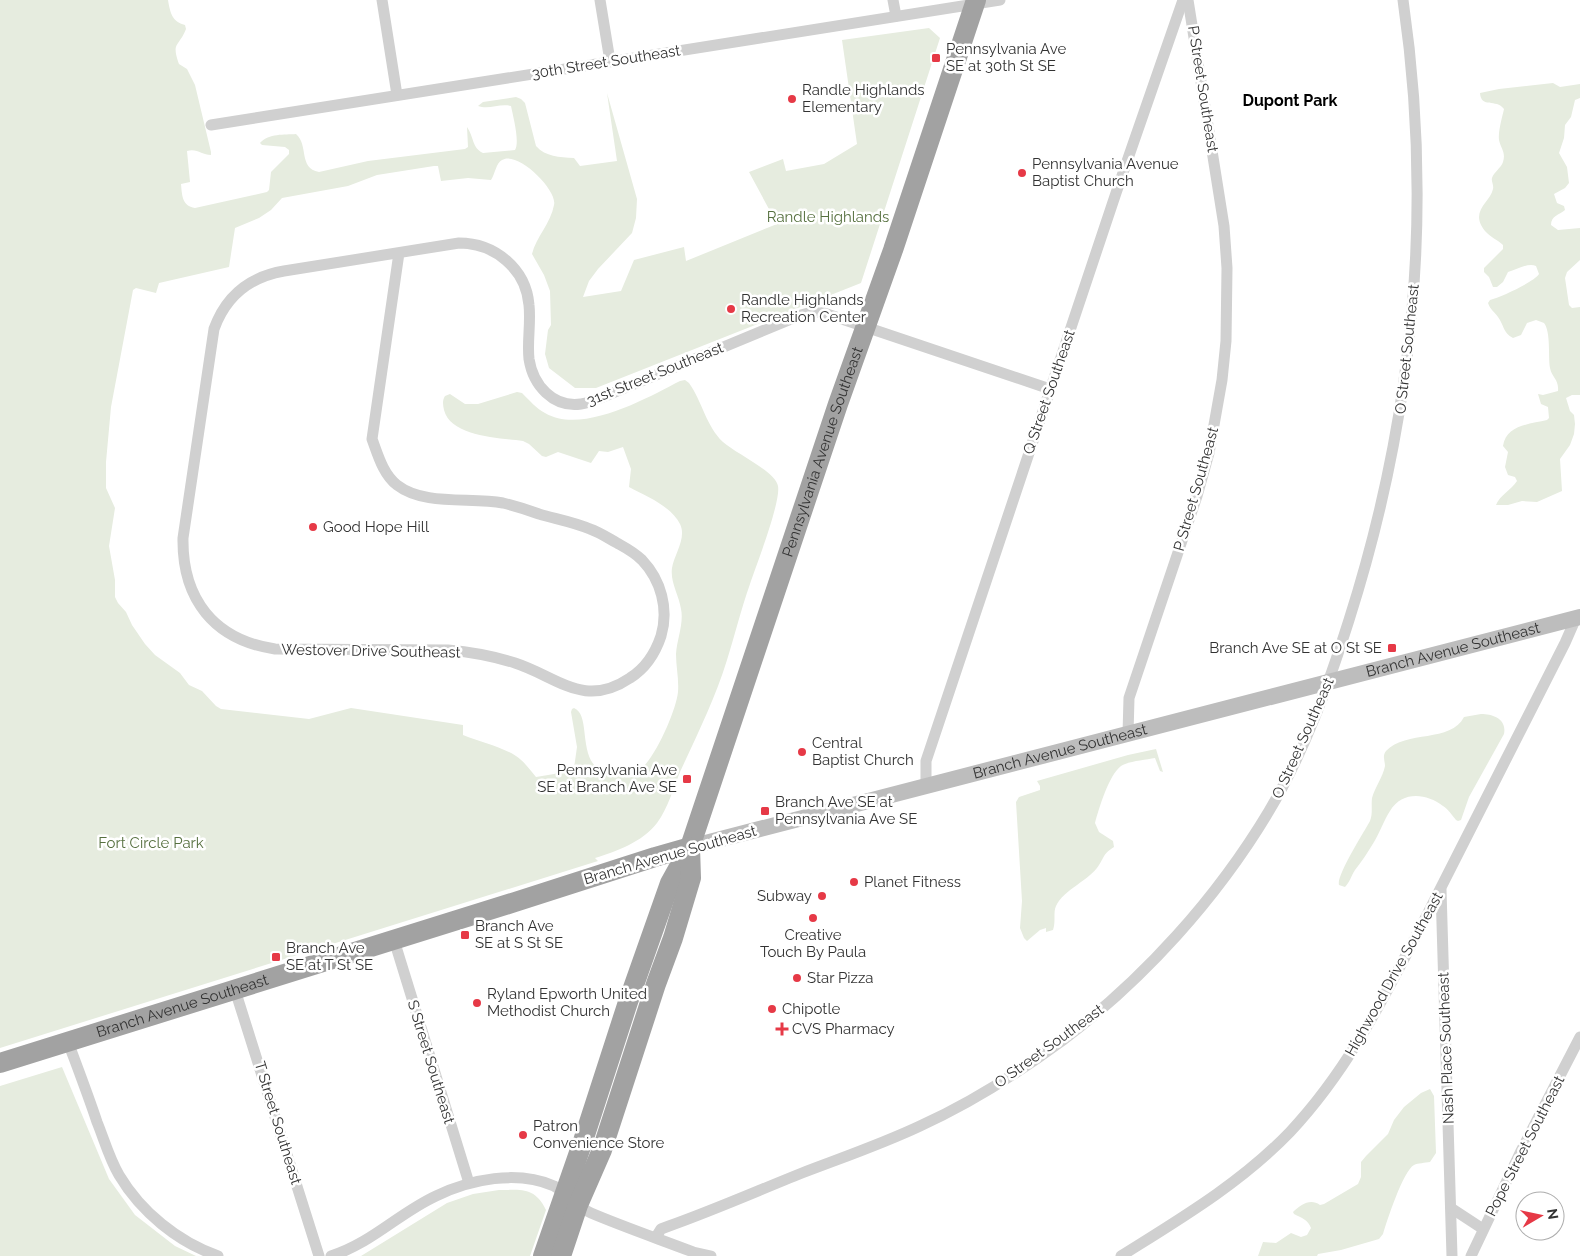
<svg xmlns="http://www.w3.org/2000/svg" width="1580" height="1256" font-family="Raleway,sans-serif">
<rect width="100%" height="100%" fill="#fff"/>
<g fill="#e6ecdf">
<path d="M 0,0 L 168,0 C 170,12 172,22 185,25 L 186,29 C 179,47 171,42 179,64 L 187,69 L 195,85 L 211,152 L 211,155 C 202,155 197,148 187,151 L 190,182 L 181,184 C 182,195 182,206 195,208 L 267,192 L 269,190 L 271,172 L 289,154 L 289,150 L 285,147 L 262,145 L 260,143 C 269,133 284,135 296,134 C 309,145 298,168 319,172 L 368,161 L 465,149 L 468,147 L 467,127 C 474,137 472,148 483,153 L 515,150 C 520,142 513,116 511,106 C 500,103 489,110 478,106 L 483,102 L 516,97 L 521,99 L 525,103 L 536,146 C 546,157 559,157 574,158 L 580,166 L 617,161 L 607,93 L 637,199 L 636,218 L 632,233 L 598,269 L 589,281 L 583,297 L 621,291 L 634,260 L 684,247 L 686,261 L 777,224 L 749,172 L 783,159 L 786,171 L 824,164 L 857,144 L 842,40 L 929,28 L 940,38 L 861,283 L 596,388 L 575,388 L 549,368 L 545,354 L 548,330 L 551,325 L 550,291 L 544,275 L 532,254 C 536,237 551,223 554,205 C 558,190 517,150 502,160 C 496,163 495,174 491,180 L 468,178 L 441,181 L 438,166 L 434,166 L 377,175 L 348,186 L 282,198 L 271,210 L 259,218 L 235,228 L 229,267 L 159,283 L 156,293 L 136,288 L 133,290 L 111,407 L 106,462 L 106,488 L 115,508 L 109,546 L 115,580 L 115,597 L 118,603 L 126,612 L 132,625 L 145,644 L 155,655 L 180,673 L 189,685 L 202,691 L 216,706 L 221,709 L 309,719 L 351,708 L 463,725 L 463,735 C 480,742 500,746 516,756 C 524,761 530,770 536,777 L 554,774 L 574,768 L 577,747 L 571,712 L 572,709 L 574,708 C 594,716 572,770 615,776 C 621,777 631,775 637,772 C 654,762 676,711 678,692 C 679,679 676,667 676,654 C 677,639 684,623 681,609 C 679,595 670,582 672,568 C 674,555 687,538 680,524 C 671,506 646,496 629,487 L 631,469 L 623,447 L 608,452 L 599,451 L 591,463 L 558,452 L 546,457 L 542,456 L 529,444 L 523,441 C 500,438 451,437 444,410 C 443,405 442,401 445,396 L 450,394 L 465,404 L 478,404 L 517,392 L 522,393 C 529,400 537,409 545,413 C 582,435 647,398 680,381 L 685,380 L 689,383 C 702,401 706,426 723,442 C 735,453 775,471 778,486 C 781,502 756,566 750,584 C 741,609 735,635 727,660 C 715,699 697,735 680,772 C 673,789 668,808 657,823 C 642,842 618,851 595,858 L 598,861 L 0,1048 Z"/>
<path d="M 1553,83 L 1560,87 L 1580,84 L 1580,98 L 1575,100 L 1571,117 L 1565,125 L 1564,138 L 1559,153 L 1567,167 L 1569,183 L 1565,188 L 1554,194 L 1557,203 L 1564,206 L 1565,210 C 1559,215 1551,216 1551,225 L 1558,230 L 1580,228 L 1580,260 L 1567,272 L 1565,278 L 1569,305 L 1572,308 L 1580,307 L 1580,395 L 1572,395 L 1566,398 L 1570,411 L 1574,415 L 1575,424 L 1574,434 L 1570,445 L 1560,459 L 1562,491 L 1537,502 L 1522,501 L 1508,505 L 1496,505 C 1500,495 1511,490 1517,481 L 1515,477 L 1508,475 L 1505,467 L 1508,452 L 1503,446 C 1506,425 1530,424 1547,420 L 1549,418 L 1548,407 L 1541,404 L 1538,394 L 1543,395 L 1558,391 C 1559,379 1552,378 1550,368 C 1548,356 1551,332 1544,323 L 1536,320 L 1527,323 L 1521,335 L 1513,338 C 1503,333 1504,325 1498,317 C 1494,311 1491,311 1488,303 L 1490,300 C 1501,297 1534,282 1539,274 L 1536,266 C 1528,262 1517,270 1508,272 L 1503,282 L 1497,287 L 1493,287 L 1489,277 L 1484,272 L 1484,268 L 1503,249 L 1503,245 C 1498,240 1490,237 1485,231 C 1469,211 1490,203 1493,189 C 1494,185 1491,181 1492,178 C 1494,172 1501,168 1503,162 C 1506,152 1501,149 1499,140 C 1498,131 1502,118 1504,109 C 1496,98 1481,109 1480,93 L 1499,89 Z"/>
<path d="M 1481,714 C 1493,714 1507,719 1504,734 L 1469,797 L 1461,820 L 1458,821 L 1456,820 C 1452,815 1448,809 1443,806 C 1426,793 1402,791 1390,811 C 1384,820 1380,832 1374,842 C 1368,852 1362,861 1355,870 C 1351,876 1350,882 1345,887 L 1339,885 C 1336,876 1364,832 1370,821 C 1373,813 1371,806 1372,798 C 1375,787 1383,777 1385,766 C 1385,761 1382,756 1386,751 C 1406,730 1451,743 1464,717 Z"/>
<path d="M 1156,749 L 1163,772 L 1160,771 L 1155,758 C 1145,760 1129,761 1121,766 C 1109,775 1099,808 1095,823 L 1099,832 L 1113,841 L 1114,847 C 1103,854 1105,856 1099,865 C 1089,881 1064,889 1056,906 C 1053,912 1056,921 1053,930 L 1046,932 L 1046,928 L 1040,930 L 1027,941 L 1024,938 L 1020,928 L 1022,901 L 1016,802 L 1019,797 L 1040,790 L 1040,786 L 1037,781 L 1128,755 Z"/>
<polygon points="62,1067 109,1179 135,1215 175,1246 196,1256 0,1256 0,1086"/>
<path d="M 1430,1089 L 1434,1096 L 1436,1153 L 1430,1162 C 1425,1163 1418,1163 1414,1165 C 1403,1171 1387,1221 1383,1234 L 1379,1239 L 1341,1250 L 1318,1254 L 1317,1256 L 1258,1256 L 1263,1242 L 1276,1243 L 1291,1233 L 1301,1237 L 1307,1235 L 1311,1228 C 1308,1220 1302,1218 1294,1214 L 1293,1212 C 1301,1205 1310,1198 1320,1205 L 1324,1204 L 1358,1184 L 1361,1177 L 1361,1162 L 1366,1156 L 1388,1134 L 1394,1120 L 1404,1107 L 1421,1093 Z"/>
<path d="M 499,1190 C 521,1190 535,1187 546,1210 L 530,1256 L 361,1256 L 447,1203 L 473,1194 Z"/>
</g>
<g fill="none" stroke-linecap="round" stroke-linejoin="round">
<g stroke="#d0d0d0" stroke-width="11">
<polyline points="382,0 397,95"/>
<polyline points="600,0 610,61"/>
<polyline points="893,0 896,16"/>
<polyline points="211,125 1000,0"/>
<path d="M 399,253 L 372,439 C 378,455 383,474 397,485 C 424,506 470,497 503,503 C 515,506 528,510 539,514 C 556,519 574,522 590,529 C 599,532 608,538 617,543 C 626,548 634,552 642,560 C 661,580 669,609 661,636 C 655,654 646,668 630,678 C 584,709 558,677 515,663 C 493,656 471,652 448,650 L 275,649 C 214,640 182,599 183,538 L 214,329 C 226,296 249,277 284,271 L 459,243 C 495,243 526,269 529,305 C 531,323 527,342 529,359 C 533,385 553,408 581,404 C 589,403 596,400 603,397 L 801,315 L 812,312 L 824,313 L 1050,389"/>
<polyline points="1128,734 1129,698 1197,496 1209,453 1222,380 1226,341 1227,268 1224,226 1188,0"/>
<polyline points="926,786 926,761 1116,193 1183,0"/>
<polyline points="1441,890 1452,1256"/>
<polyline points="394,940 469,1183"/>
<polyline points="235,990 319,1256"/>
<path d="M 68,1042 C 78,1069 88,1095 97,1122 C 104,1139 109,1158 119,1175 C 141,1212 178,1242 218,1256"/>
<polyline points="1451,1208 1483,1229"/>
<path d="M 656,1237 L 661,1229 L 669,1226 C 714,1210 757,1191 802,1173 C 841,1158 882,1144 920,1126 C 971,1103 1018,1073 1063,1040 C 1144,979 1217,898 1269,811 C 1305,751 1328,686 1349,620 C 1414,416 1434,212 1403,0"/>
<path d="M 331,1256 C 372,1243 399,1213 436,1196 C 471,1179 517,1170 554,1186 C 568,1193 577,1207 591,1213 C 624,1227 659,1239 693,1252 L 711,1256"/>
<path d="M 1121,1256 C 1180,1219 1241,1183 1290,1132 C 1351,1067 1387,991 1428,913 C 1474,823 1520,733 1565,643 L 1576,618"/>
<polyline points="1471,1256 1520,1153 1580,1037"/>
</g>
<path stroke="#bdbdbd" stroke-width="16" id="s1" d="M 690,847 L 1580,617"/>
<g stroke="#a2a2a2" stroke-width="20">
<path id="s2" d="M 0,1063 L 515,902 L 655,857 L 690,847"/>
<path id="s3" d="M 543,1256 L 583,1141 L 628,1002 L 670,883 L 690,847 L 838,404 L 893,250 L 976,0"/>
<polyline points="561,1256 578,1205 602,1150 656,984 673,938 691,878 690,847"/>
</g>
</g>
<g fill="#e63946" stroke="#fff" stroke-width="2">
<rect x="931" y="53" width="10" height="10" rx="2.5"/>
<circle cx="792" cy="99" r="5"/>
<circle cx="1022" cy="173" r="5"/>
<circle cx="731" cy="309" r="5"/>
<circle cx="313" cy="527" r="5"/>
<rect x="1387" y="643" width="10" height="10" rx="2.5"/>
<circle cx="802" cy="752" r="5"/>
<rect x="682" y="774" width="10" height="10" rx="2.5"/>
<rect x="760" y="806" width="10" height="10" rx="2.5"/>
<circle cx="854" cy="882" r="5"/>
<circle cx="822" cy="896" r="5"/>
<circle cx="813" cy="918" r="5"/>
<rect x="460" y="930" width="10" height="10" rx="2.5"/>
<rect x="271" y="952" width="10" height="10" rx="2.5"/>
<circle cx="797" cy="978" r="5"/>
<circle cx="477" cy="1003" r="5"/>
<circle cx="772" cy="1009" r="5"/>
<path d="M779.5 1021.5h5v5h5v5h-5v5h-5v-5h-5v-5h5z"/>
<circle cx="523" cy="1135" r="5"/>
</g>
<g text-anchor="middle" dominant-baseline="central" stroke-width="5" stroke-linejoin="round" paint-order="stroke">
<g font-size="15" fill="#333" stroke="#fff" text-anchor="start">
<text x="946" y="49">Pennsylvania Ave<tspan x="946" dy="17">SE at 30th St SE</tspan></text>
<text x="802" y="90">Randle Highlands<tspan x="802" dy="17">Elementary</tspan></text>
<text x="1032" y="164">Pennsylvania Avenue<tspan x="1032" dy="17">Baptist Church</tspan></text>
<text x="741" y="300">Randle Highlands<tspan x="741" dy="17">Recreation Center</tspan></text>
<text x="323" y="527">Good Hope Hill</text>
<text x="1382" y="648" text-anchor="end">Branch Ave SE at O St SE</text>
<text x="812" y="743">Central<tspan x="812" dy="17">Baptist Church</tspan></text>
<text x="677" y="770" text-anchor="end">Pennsylvania Ave<tspan x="677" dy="17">SE at Branch Ave SE</tspan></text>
<text x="775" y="802">Branch Ave SE at<tspan x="775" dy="17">Pennsylvania Ave SE</tspan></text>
<text x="864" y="882">Planet Fitness</text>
<text x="812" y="896" text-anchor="end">Subway</text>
<text x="475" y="926">Branch Ave<tspan x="475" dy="17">SE at S St SE</tspan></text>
<text x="813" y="935" text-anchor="middle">Creative<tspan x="813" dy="17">Touch By Paula</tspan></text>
<text x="286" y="948">Branch Ave<tspan x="286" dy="17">SE at T St SE</tspan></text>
<text x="807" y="978">Star Pizza</text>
<text x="487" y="994">Ryland Epworth United<tspan x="487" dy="17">Methodist Church</tspan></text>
<text x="782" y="1009">Chipotle</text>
<text x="792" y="1029">CVS Pharmacy</text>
<text x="533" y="1126">Patron<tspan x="533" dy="17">Convenience Store</tspan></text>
</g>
<g font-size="15" fill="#333" stroke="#fff">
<text transform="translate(606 62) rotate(-9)">30th Street Southeast</text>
<text transform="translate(1203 89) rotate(81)">P Street Southeast</text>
<text transform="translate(1407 349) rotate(-84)">O Street Southeast</text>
<text transform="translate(655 374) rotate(-22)">31st Street Southeast</text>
<text transform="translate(1049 392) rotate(-71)">Q Street Southeast</text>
<text stroke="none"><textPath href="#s3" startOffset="852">Pennsylvania Avenue Southeast</textPath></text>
<text transform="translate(1196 489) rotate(-74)">P Street Southeast</text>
<text stroke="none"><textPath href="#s1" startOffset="788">Branch Avenue Southeast</textPath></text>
<text transform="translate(371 651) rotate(1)">Westover Drive Southeast</text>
<text transform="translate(1303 738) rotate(-66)">O Street Southeast</text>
<text stroke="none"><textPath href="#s1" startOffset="382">Branch Avenue Southeast</textPath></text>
<text transform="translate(670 855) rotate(-16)">Branch Avenue Southeast</text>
<text transform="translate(1394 974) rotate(-61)">Highwood Drive Southeast</text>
<text stroke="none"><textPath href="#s2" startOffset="191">Branch Avenue Southeast</textPath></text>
<text transform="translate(1049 1046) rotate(-36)">O Street Southeast</text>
<text transform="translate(1446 1048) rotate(-92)">Nash Place Southeast</text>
<text transform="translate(431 1062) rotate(73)">S Street Southeast</text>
<text transform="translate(278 1123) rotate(73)">T Street Southeast</text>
<text transform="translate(1525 1146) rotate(-63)">Pope Street Southeast</text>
</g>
<g font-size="15" fill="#56703f" stroke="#fff">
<text x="828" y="217">Randle Highlands</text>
<text x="151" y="843">Fort Circle Park</text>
</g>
<g font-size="16" font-weight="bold" fill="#000" stroke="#fff">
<text x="1290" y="100">Dupont Park</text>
</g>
</g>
<g transform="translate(1540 1216) rotate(81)"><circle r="24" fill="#ffffff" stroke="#adadad"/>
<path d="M0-4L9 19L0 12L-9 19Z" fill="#e63946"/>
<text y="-8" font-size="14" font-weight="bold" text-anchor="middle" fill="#333333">N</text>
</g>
</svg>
